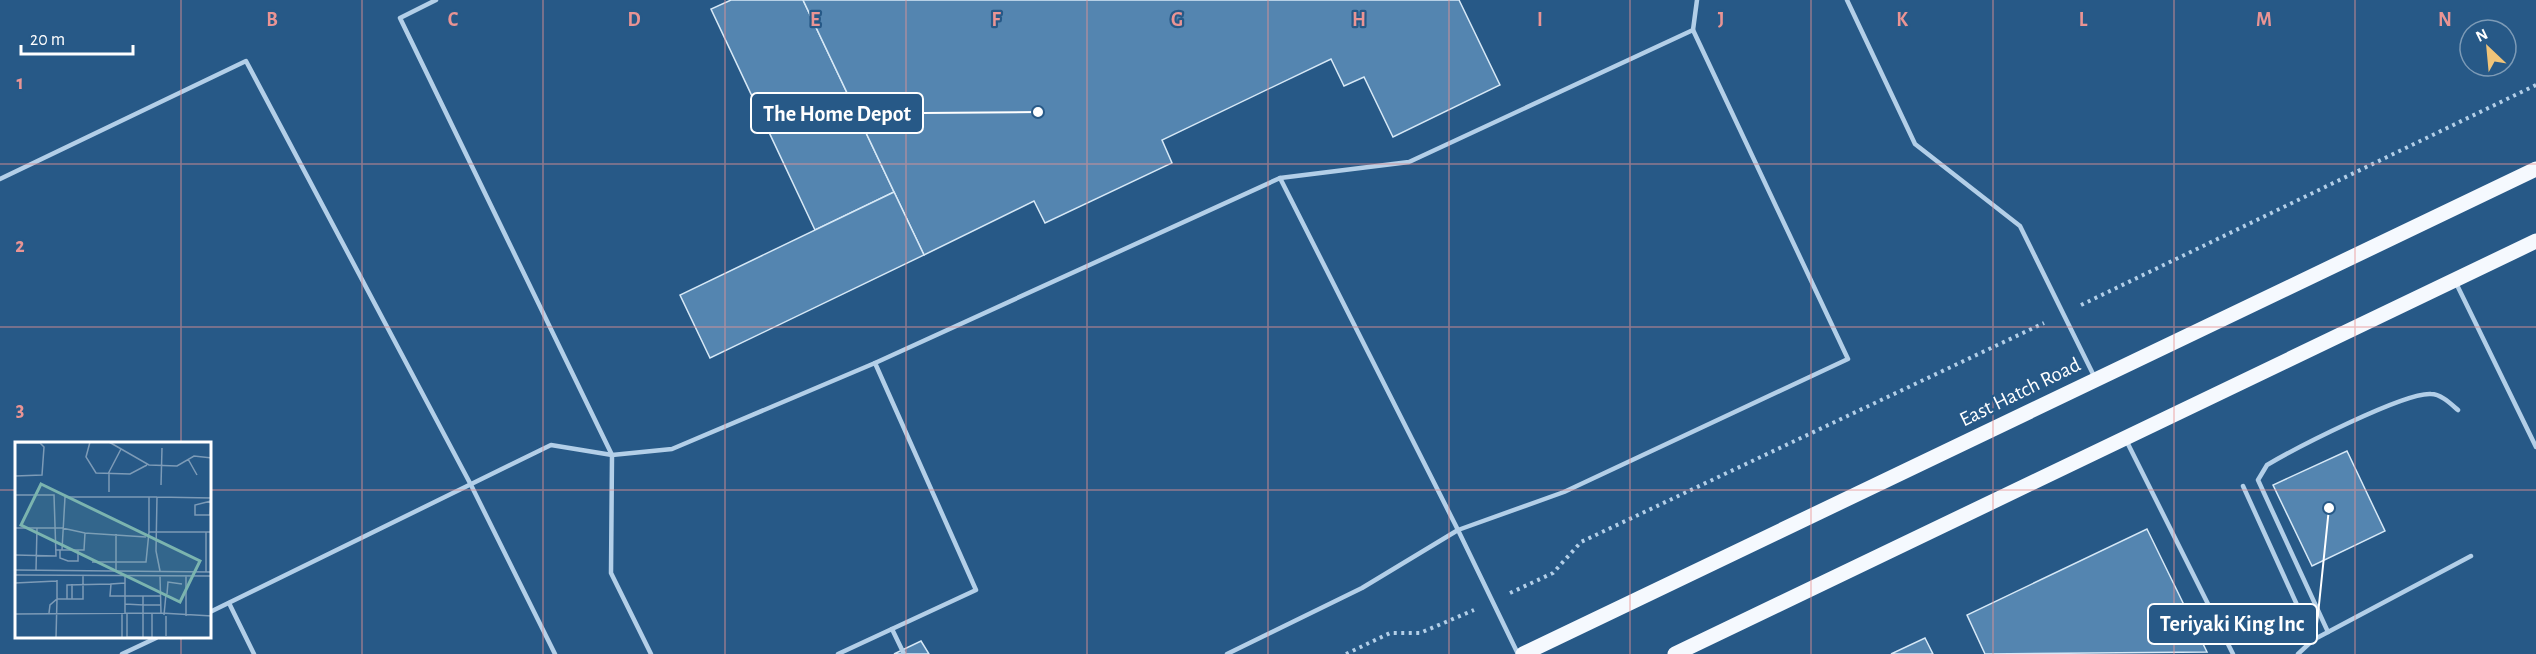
<svg xmlns="http://www.w3.org/2000/svg" width="2536" height="654" font-family="'Alegreya Sans',sans-serif">
<rect width="100%" height="100%" fill="#275987"/>
<g fill="#5485b0" stroke="#d6e8f6" stroke-width="1.5">
<polygon points="731,0 803,0 894,192 815,230 711,9"/>
<polygon points="803,0 1459,0 1500,85 1393,137 1364,77 1344,86 1331,59 1162,140 1172,163 1045,223 1034,201 924,255"/>
<polygon points="894,192 924,255 710,358 680,295"/>
<polygon points="2347,451 2385,531 2312,566 2273,485"/>
<polygon points="2147,529 2207,652 1985,654 1967,615"/>
<polygon points="1925,638 1933,654 1891,654"/>
<polygon points="921,641 929,654 894,654"/>
</g>
<g fill="none" stroke-linecap="round" stroke-linejoin="round">
<g stroke="#b3cfe8" stroke-width="4" stroke-dasharray="3 4.5" stroke-linecap="butt">
<polyline points="2081,305 2536,85"/>
<polyline points="1510,593 1553,573 1581,542 2044,323"/>
<polyline points="1346,654 1390,633 1420,633 1474,610"/>
</g>
<g stroke="#b3cfe8" stroke-width="4.5">
<polyline points="436,0 400,18 612,455 611,573 651,654"/>
<polyline points="1847,0 1915,144 2020,226 2095,378"/>
<polyline points="1280,178 1458,530 1518,654"/>
<polyline points="0,179 246,61 471,485 555,654"/>
<polyline points="2456,283 2536,447"/>
<polyline points="2127,442 2233,654"/>
<polyline points="2243,486 2313,640 2471,556"/>
<polyline points="229,603 254,654"/>
<polyline points="210,612 551,445 612,455 672,449 875,363"/>
<polyline points="892,629 904,654"/>
<path d="M 2328,632 L 2258,480 L 2267,465 C 2294,449 2404,392 2431,394 C 2441,394 2451,404 2458,410"/>
<polyline points="122,654 156,638"/>
<polyline points="838,654 976,590 875,363 1280,178 1409,162 1693,30"/>
<polyline points="1227,654 1362,588 1458,530 1564,492 1848,359 1693,30 1697,0"/>
<polyline points="2298,654 2313,640"/>
</g>
<g stroke="#f5f9fe" stroke-width="15">
<polyline points="1523,654 2536,169"/>
<polyline points="1675,654 2536,241"/>
</g>
</g>
<path fill="none" stroke="#ea9494" stroke-width="1.5" stroke-opacity="0.55" d="M 181,0 L 181,444M 362,0 L 362,654M 543,0 L 543,654M 725,0 L 725,654M 906,0 L 906,654M 1087,0 L 1087,654M 1268,0 L 1268,654M 1449,0 L 1449,654M 1630,0 L 1630,654M 1811,0 L 1811,654M 1993,0 L 1993,654M 2174,0 L 2174,654M 2355,0 L 2355,654M 0,164 L 2536,164M 0,327 L 2536,327M 0,490 L 16,490M 210,490 L 2536,490M 181,638 L 181,654"/>
<g text-anchor="middle" dominant-baseline="central" stroke-width="4.5" stroke-linejoin="round" paint-order="stroke">
<g font-size="21" fill="#fff" stroke="#275987">
<text transform="translate(2020 392) rotate(-26)">East Hatch Road</text>
</g>
</g>
<g transform="translate(15 442)">
<rect width="196" height="196" fill="#275987"/>
<path fill="none" stroke="#7d9bb7" stroke-width="1.5" d="M 75,0 L 71,15 L 81,31 L 115,32 L 132,23M 94,0 L 134,23 L 162,24 L 179,14 L 197,16M 0,1 L 25,1 L 29,5 L 27,33 L 0,34M 173,17 L 182,33M 93,32 L 106,7M 146,43 L 147,6M 94,50 L 94,32M 0,53 L 39,53 L 41,114 L 0,113M 196,59 L 180,63 L 180,73 L 195,73 L 196,59 L 196,56M 0,86 L 47,86 L 70,91M 134,90 L 134,55M 101,92 L 101,129M 41,108 L 69,108 L 70,91 L 131,95M 45,108 L 45,116 L 53,119 L 63,119 L 63,108M 47,108 L 50,55 L 142,55M 77,120 L 131,120 L 134,90 L 197,90M 0,128 L 197,130M 21,128 L 22,86M 145,129 L 141,109 L 142,55 L 197,56M 191,130 L 191,90M 0,133 L 197,134M 42,138 L 42,157 L 52,157M 0,141 L 42,139M 110,141 L 96,142 L 95,154 L 110,154 L 110,134M 57,142 L 57,157 L 68,157 L 68,133M 152,152 L 153,140 L 167,142M 57,157 L 52,157 L 52,143 L 96,142M 110,162 L 128,163 L 128,154M 34,171 L 35,163 L 42,157 L 41,196 L 51,196M 107,171 L 107,196M 110,171 L 110,154 L 146,154M 112,171 L 112,195 L 152,196M 137,171 L 137,195M 146,171 L 197,174M 0,172 L 146,171 L 145,134M 149,173 L 151,152M 171,174 L 171,134M 151,194 L 151,174M 128,195 L 128,163 L 146,163"/>
<path fill="#7bb4af" fill-opacity="0.15" stroke="#7bb4af" stroke-width="3" d="M 26,42 L 185,119 L 165,160 L 6,83 Z"/>
<rect width="196" height="196" fill="none" stroke="#fff" stroke-width="3"/>
</g>
<g font-size="20" text-anchor="middle" font-weight="bold" fill="#ea9494" stroke="#275987" stroke-width="4.5" stroke-linejoin="round" paint-order="stroke">
<text x="272" y="26">B</text>
<text x="453" y="26">C</text>
<text x="634" y="26">D</text>
<text x="815" y="26">E</text>
<text x="996" y="26">F</text>
<text x="1177" y="26">G</text>
<text x="1359" y="26">H</text>
<text x="1540" y="26">I</text>
<text x="1721" y="26">J</text>
<text x="1902" y="26">K</text>
<text x="2083" y="26">L</text>
<text x="2264" y="26">M</text>
<text x="2445" y="26">N</text>
<text x="20" y="89">1</text>
<text x="20" y="252">2</text>
<text x="20" y="416">3</text>
</g>
<path fill="none" stroke="#fff" stroke-width="2" d="M1038 112L923 113M2329 508L2317 624"/>
<g fill="#fff" stroke="#275987" stroke-width="2">
<circle cx="1038" cy="112" r="6"/>
<circle cx="2329" cy="508" r="6"/>
</g>
<g fill="#275987" stroke="#fff" stroke-width="2">
<rect x="751" y="93" width="172" height="40" rx="6"/>
<rect x="2148" y="604" width="169" height="40" rx="6"/>
</g>
<g font-size="22" text-anchor="middle" font-weight="bold" fill="#fff">
<text x="837" y="121">The Home Depot</text>
<text x="2232" y="631">Teriyaki King Inc</text>
</g>
<g transform="translate(2488 48) rotate(334)"><circle r="28" fill="#275987" stroke="#7d9bb7" stroke-width="1.5"/>
<path d="M0-4.5L10 22L0 15L-10 22Z" fill="#f0c479"/>
<text y="-9" font-size="16" font-weight="bold" text-anchor="middle" fill="#ffffff">N</text>
</g>
<path d="M21 45v9h112v-9" fill="none" stroke="#ffffff" stroke-width="3"/>
<text x="30" y="45" font-size="18" fill="#ffffff" stroke="#275987" stroke-width="4.5" paint-order="stroke">20 m</text>
</svg>
